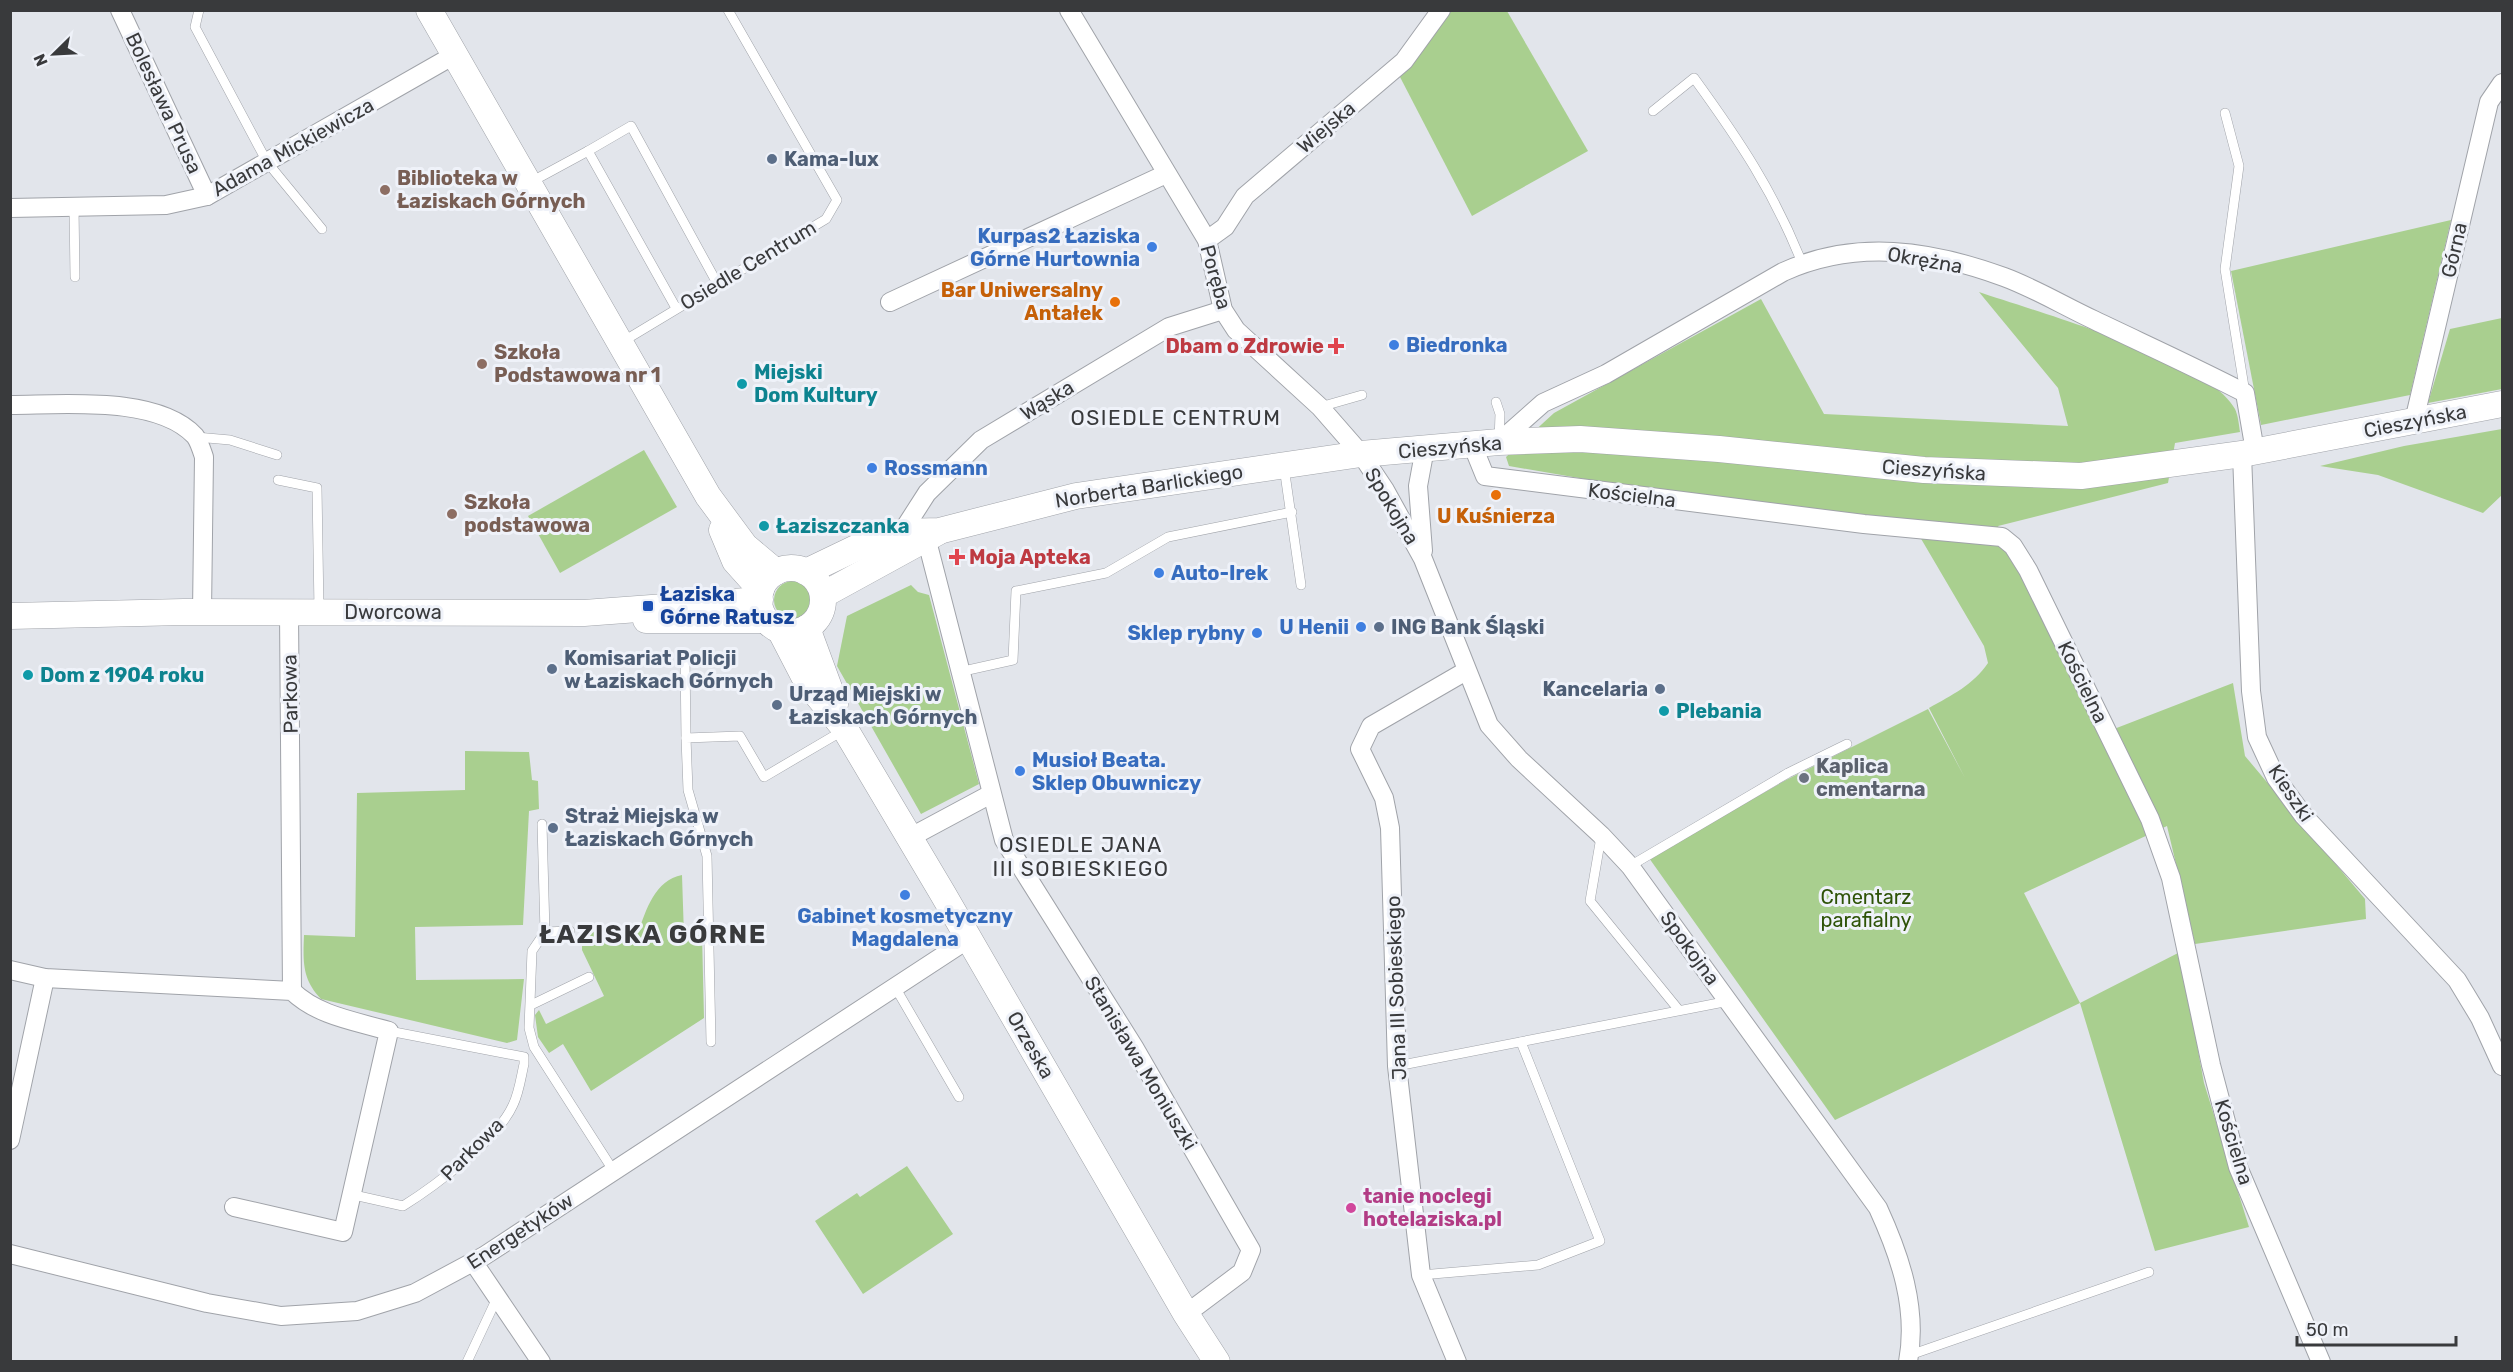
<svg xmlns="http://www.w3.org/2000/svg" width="2513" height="1372" font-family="Rubik,sans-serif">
<rect width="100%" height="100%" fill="#e2e5eb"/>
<g fill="#a9cf8f">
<polygon points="1451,11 1507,11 1588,151 1472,216 1400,77"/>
<polygon points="2451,220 2410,395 2261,425 2231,271"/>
<path d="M 1979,292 C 2034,311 2210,360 2235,409 C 2238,415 2239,425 2240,432 L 2175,443 L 2168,483 L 1998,526 L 2114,729 L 2233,683 L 2245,756 L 2365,899 L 2366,919 L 2195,944 L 2167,826 L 2024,893 L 2080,1003 L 2180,952 L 2204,1083 L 2249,1227 L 2155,1251 L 2080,1003 L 1835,1120 L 1649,858 L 1786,780 L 1928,709 L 1965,778 L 1929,708 C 1952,695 1973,685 1988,663 L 1984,646 L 1920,537 L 1509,466 L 1506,457 L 1554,413 L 1761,299 L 1824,414 L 2068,426 L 2058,388 Z"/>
<polygon points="2502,318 2502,389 2428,403 2450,329"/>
<polygon points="2502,429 2502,495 2483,513 2378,475 2320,466 2404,446"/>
<polygon points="644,450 677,507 560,573 528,516"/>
<circle cx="793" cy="600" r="19"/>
<polygon points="911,585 918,592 929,595 979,784 921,814 837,666 847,616"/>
<path d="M 465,751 L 529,752 L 532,780 L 538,781 L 539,809 L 529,811 L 523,925 L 415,927 L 416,980 L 524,979 L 517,1040 L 507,1043 L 321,999 C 302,979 303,962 304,935 L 355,937 L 357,793 L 465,790 Z"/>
<path d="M 682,875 L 684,936 L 702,935 L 704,1018 L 591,1091 L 563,1044 L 549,1053 L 538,1037 L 535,1015 L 539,1010 L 546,1024 L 604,996 L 582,950 L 582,932 L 638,933 C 646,910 655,880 682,875 Z"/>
<polygon points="907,1166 953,1234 863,1294 815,1221 857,1193 860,1197"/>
</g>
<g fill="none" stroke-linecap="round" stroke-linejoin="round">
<g stroke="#a0a3a9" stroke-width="10">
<g id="lane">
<polyline points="199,10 195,27 267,162 322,229"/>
<path d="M 1653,111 L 1694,78 C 1739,140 1774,192 1802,263"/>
<polyline points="2225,113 2239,166 2225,269 2245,393"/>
<polyline points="588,151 631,126 717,283"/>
<polyline points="529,183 588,151 676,308"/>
<polyline points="74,207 75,277"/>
<polyline points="622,342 826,219 837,200 728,10"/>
<polyline points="1496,402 1500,414 1499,441"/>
<polyline points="1320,407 1362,395"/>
<polyline points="196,437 230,440 277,455"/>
<polyline points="1284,467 1301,585"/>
<polyline points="278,480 317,488 319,610"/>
<polyline points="685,657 686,738"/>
<polyline points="959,672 1013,660 1016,591 1106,573 1168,537 1292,512"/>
<polyline points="542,824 545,932"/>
<polyline points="1601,837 1590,901 1678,1009"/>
<polyline points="1630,866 1788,773 1847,744"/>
<polyline points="570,931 545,932 532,951 529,1028 534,1047 613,1170"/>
<polyline points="895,987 959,1097"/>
<polyline points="531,1005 589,977"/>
<polyline points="711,1042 707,856 688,790 686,738 740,736 764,777 844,730"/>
<polyline points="1397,1066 1729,1001"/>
<path d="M 354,1195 L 403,1206 C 435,1186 498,1139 513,1105 C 519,1093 521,1077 524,1064 L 524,1057 L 389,1031"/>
<polyline points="1421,1275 1538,1265 1600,1241 1521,1042"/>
<polyline points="1910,1355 2149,1272"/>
<polyline points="467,1362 497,1298"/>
</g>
</g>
<g stroke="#a0a3a9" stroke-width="20">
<g id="street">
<polyline points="120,10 207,196"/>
<path d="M 1069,10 L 1207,240 L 1223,310 L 1236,330 L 1320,407 L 1361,454 L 1385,490 L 1423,559 L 1489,725 L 1519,759 L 1601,835 L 1630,866 L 1878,1208 C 1900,1256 1918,1308 1908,1362"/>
<polyline points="10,208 166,205 207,196 456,54"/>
<polyline points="1207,240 1225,227 1245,196 1404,61 1441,10"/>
<polyline points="890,302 1166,174"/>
<path d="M 10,405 C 62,405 157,395 195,436 C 199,441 202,451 204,457 L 202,612"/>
<polyline points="2414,421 2489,102 2502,83"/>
<path d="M 1499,442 L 1543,403 L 1606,374 L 1783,272 C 1856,239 1930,250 2004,277 C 2034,288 2064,306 2094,320 C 2144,344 2195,367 2245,393 L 2255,451"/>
<polyline points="1472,444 1485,476 1864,524 2002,537 2013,546 2028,570 2150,819 2171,878 2211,1065 2238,1167 2321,1362"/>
<polyline points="2242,454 2251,691 2257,737 2276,778 2303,815 2457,980 2480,1018 2502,1066"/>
<polyline points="902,532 927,493 981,440 1169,327 1223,310"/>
<polyline points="927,541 1004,840 1134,1047 1251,1250 1242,1272 1186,1314"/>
<polyline points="1423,551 1418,486 1425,448"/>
<polyline points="289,612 292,991"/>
<polyline points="909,838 991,794"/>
<path d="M 10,970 L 45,978 L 292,991 C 318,1016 355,1021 389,1031 L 343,1232 L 234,1207"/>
<polyline points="10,1140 45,978"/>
<polyline points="10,1254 207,1303 281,1316 357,1311 415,1293 484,1256 970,938"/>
<polyline points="474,1263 541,1362"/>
<polyline points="1457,1362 1421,1275 1397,1066 1390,828 1384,798 1360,749 1371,726 1466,671"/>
</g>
</g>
<g stroke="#a0a3a9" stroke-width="27">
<g id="secondary">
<polyline points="429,10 708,496 745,546 776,572"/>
<polyline points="722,530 735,561 761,590"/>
<circle cx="791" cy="600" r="32"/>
<polyline points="806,572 856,548 902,532 939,531 1076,496 1361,454 1499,442 1580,439 1719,449 1924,470 2081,476 2242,454 2502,404"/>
<polyline points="823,595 938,532"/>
<polyline points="10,616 184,612 584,613 760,600"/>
<polyline points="646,620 766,620"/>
<polyline points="807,628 835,704"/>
<polyline points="780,630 808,684 845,729 943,894 1186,1314 1217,1362"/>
</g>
</g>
<use href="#lane" stroke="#fff" stroke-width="9"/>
<use href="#street" stroke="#fff" stroke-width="18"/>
<use href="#secondary" stroke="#fff" stroke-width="26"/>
</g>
<g fill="#5c6f8a" stroke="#eff2f9" stroke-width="2">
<circle cx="772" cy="159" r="6"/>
<circle cx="1379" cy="627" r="6"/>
<circle cx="552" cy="669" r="6"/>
<circle cx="1660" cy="689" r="6"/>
<circle cx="777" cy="705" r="6"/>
<circle cx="553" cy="828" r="6"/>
</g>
<g fill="#8d6e63" stroke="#eff2f9" stroke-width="2">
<circle cx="385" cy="190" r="6"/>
<circle cx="482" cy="364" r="6"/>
<circle cx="452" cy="514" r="6"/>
</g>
<g fill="#3f7fe0" stroke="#eff2f9" stroke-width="2">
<circle cx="1152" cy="247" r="6"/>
<circle cx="1394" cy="345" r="6"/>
<circle cx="872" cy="468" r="6"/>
<circle cx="1159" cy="573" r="6"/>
<circle cx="1361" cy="627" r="6"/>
<circle cx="1257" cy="633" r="6"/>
<circle cx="1020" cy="771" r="6"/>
<circle cx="905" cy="895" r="6"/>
</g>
<g fill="#e8710a" stroke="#eff2f9" stroke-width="2">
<circle cx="1115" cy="302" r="6"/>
<circle cx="1496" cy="495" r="6"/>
</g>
<g fill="#e0444e" stroke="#eff2f9" stroke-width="2">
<path d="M1333 337h6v6h6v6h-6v6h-6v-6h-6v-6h6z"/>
<path d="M954 548h6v6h6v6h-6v6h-6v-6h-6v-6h6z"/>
</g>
<g fill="#0f9aa8" stroke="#eff2f9" stroke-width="2">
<circle cx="742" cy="384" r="6"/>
<circle cx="764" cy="526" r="6"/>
<circle cx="28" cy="675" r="6"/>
<circle cx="1664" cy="711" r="6"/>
</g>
<rect fill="#1a4fb4" stroke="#eff2f9" stroke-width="2" x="642" y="600" width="12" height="12" rx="3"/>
<circle fill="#6b7280" stroke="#eff2f9" stroke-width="2" cx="1804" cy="778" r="6"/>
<circle fill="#d1479c" stroke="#eff2f9" stroke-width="2" cx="1351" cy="1208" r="6"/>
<g text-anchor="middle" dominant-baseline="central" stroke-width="6" stroke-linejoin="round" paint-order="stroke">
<g font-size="20" fill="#393a3c" stroke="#eff2f9">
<text transform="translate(164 103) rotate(65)">Bolesława Prusa</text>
<text transform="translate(1326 127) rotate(-40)">Wiejska</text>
<text transform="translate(293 147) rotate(-29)">Adama Mickiewicza</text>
<text transform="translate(2454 250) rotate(-77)">Górna</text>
<text transform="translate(1925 260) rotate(10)">Okrężna</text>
<text transform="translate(748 265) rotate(-31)">Osiedle Centrum</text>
<text transform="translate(1216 277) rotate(74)">Poręba</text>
<text transform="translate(1047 400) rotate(-31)">Wąska</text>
<text transform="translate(2415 421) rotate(-11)">Cieszyńska</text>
<text transform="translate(1450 447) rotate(-5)">Cieszyńska</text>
<text transform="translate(1934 470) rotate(4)">Cieszyńska</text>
<text transform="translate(1149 486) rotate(-9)">Norberta Barlickiego</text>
<text transform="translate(1632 495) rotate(7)">Kościelna</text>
<text transform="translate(1392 506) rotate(59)">Spokojna</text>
<text x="393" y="612">Dworcowa</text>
<text transform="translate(2083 682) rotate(64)">Kościelna</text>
<text transform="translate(290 694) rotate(-91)">Parkowa</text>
<text transform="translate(2291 793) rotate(56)">Kieszki</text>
<text transform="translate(1690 948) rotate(54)">Spokojna</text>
<text transform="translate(1396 988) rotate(-92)">Jana III Sobieskiego</text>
<text transform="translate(1031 1045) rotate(60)">Orzeska</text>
<text transform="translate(1141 1063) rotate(59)">Stanisława Moniuszki</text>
<text transform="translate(2234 1142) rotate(73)">Kościelna</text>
<text transform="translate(472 1149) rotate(-45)">Parkowa</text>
<text transform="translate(520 1231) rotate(-33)">Energetyków</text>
</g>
<g font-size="20" font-weight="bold" fill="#4e5e75" stroke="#eff2f9" text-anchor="start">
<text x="784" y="159">Kama-lux</text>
<text x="1391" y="627">ING Bank Śląski</text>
<text x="564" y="658">Komisariat Policji<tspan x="564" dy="23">w Łaziskach Górnych</tspan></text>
<text x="1648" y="689" text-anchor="end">Kancelaria</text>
<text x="789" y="694">Urząd Miejski w<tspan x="789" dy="23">Łaziskach Górnych</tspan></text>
<text x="565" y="816">Straż Miejska w<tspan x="565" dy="23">Łaziskach Górnych</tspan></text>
</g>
<g font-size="20" font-weight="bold" fill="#785e54" stroke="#eff2f9" text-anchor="start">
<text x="397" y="178">Biblioteka w<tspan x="397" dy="23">Łaziskach Górnych</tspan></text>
<text x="494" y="352">Szkoła<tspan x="494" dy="23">Podstawowa nr 1</tspan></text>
<text x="464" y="502">Szkoła<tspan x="464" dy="23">podstawowa</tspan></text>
</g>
<g font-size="20" font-weight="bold" fill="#366cbe" stroke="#eff2f9" text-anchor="start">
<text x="1140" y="236" text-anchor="end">Kurpas2 Łaziska<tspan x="1140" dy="23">Górne Hurtownia</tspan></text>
<text x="1406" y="345">Biedronka</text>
<text x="884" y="468">Rossmann</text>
<text x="1171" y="573">Auto-Irek</text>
<text x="1349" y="627" text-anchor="end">U Henii</text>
<text x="1245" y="633" text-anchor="end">Sklep rybny</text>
<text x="1032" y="760">Musioł Beata.<tspan x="1032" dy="23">Sklep Obuwniczy</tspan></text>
<text x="905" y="916" text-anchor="middle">Gabinet kosmetyczny<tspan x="905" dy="23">Magdalena</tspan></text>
</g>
<g font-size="20" font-weight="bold" fill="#c56008" stroke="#eff2f9" text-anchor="end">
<text x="1103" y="290">Bar Uniwersalny<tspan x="1103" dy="23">Antałek</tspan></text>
<text x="1496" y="516" text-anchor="middle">U Kuśnierza</text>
</g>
<g font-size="20" font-weight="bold" fill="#be3a42" stroke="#eff2f9" text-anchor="end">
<text x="1324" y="346">Dbam o Zdrowie</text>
<text x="969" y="557" text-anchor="start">Moja Apteka</text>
</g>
<g font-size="20" font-weight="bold" fill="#0d838f" stroke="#eff2f9" text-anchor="start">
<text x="754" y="372">Miejski<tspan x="754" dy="23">Dom Kultury</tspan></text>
<text x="776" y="526">Łaziszczanka</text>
<text x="40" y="675">Dom z 1904 roku</text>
<text x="1676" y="711">Plebania</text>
</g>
<g font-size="20" font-weight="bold" fill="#164399" stroke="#eff2f9" text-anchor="start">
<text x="660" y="594">Łaziska<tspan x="660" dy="23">Górne Ratusz</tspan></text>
</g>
<g font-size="20" font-weight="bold" fill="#5b616d" stroke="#eff2f9" text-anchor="start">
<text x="1816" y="766">Kaplica<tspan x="1816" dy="23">cmentarna</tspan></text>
</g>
<g font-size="20" fill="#2e5307" stroke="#eff2f9">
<text x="1866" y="897">Cmentarz<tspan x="1866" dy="23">parafialny</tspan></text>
</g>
<g font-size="20" font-weight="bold" fill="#b23c85" stroke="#eff2f9" text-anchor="start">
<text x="1363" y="1196">tanie noclegi<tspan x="1363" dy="23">hotelaziska.pl</tspan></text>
</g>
<g font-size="21" letter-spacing="1.5" fill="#393a3c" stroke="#eff2f9">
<text x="1176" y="417">OSIEDLE CENTRUM</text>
<text x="1081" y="844">OSIEDLE JANA<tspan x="1081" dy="24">III SOBIESKIEGO</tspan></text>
</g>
<g font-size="26" font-weight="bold" letter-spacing="1.5" fill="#393a3c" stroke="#eff2f9">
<text x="653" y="934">ŁAZISKA GÓRNE</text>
</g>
</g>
<rect width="2513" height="1372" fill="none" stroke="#393a3c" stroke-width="24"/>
<g transform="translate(54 54) rotate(246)" stroke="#eff2f9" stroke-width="4.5" paint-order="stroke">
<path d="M0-4.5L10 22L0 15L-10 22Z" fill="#393a3c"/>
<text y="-9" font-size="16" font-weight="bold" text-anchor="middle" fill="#393a3c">N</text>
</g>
<path d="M2297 1336v9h159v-9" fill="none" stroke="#393a3c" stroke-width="3"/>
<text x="2306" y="1336" font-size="18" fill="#393a3c" stroke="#eff2f9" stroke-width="4.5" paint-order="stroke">50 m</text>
</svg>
